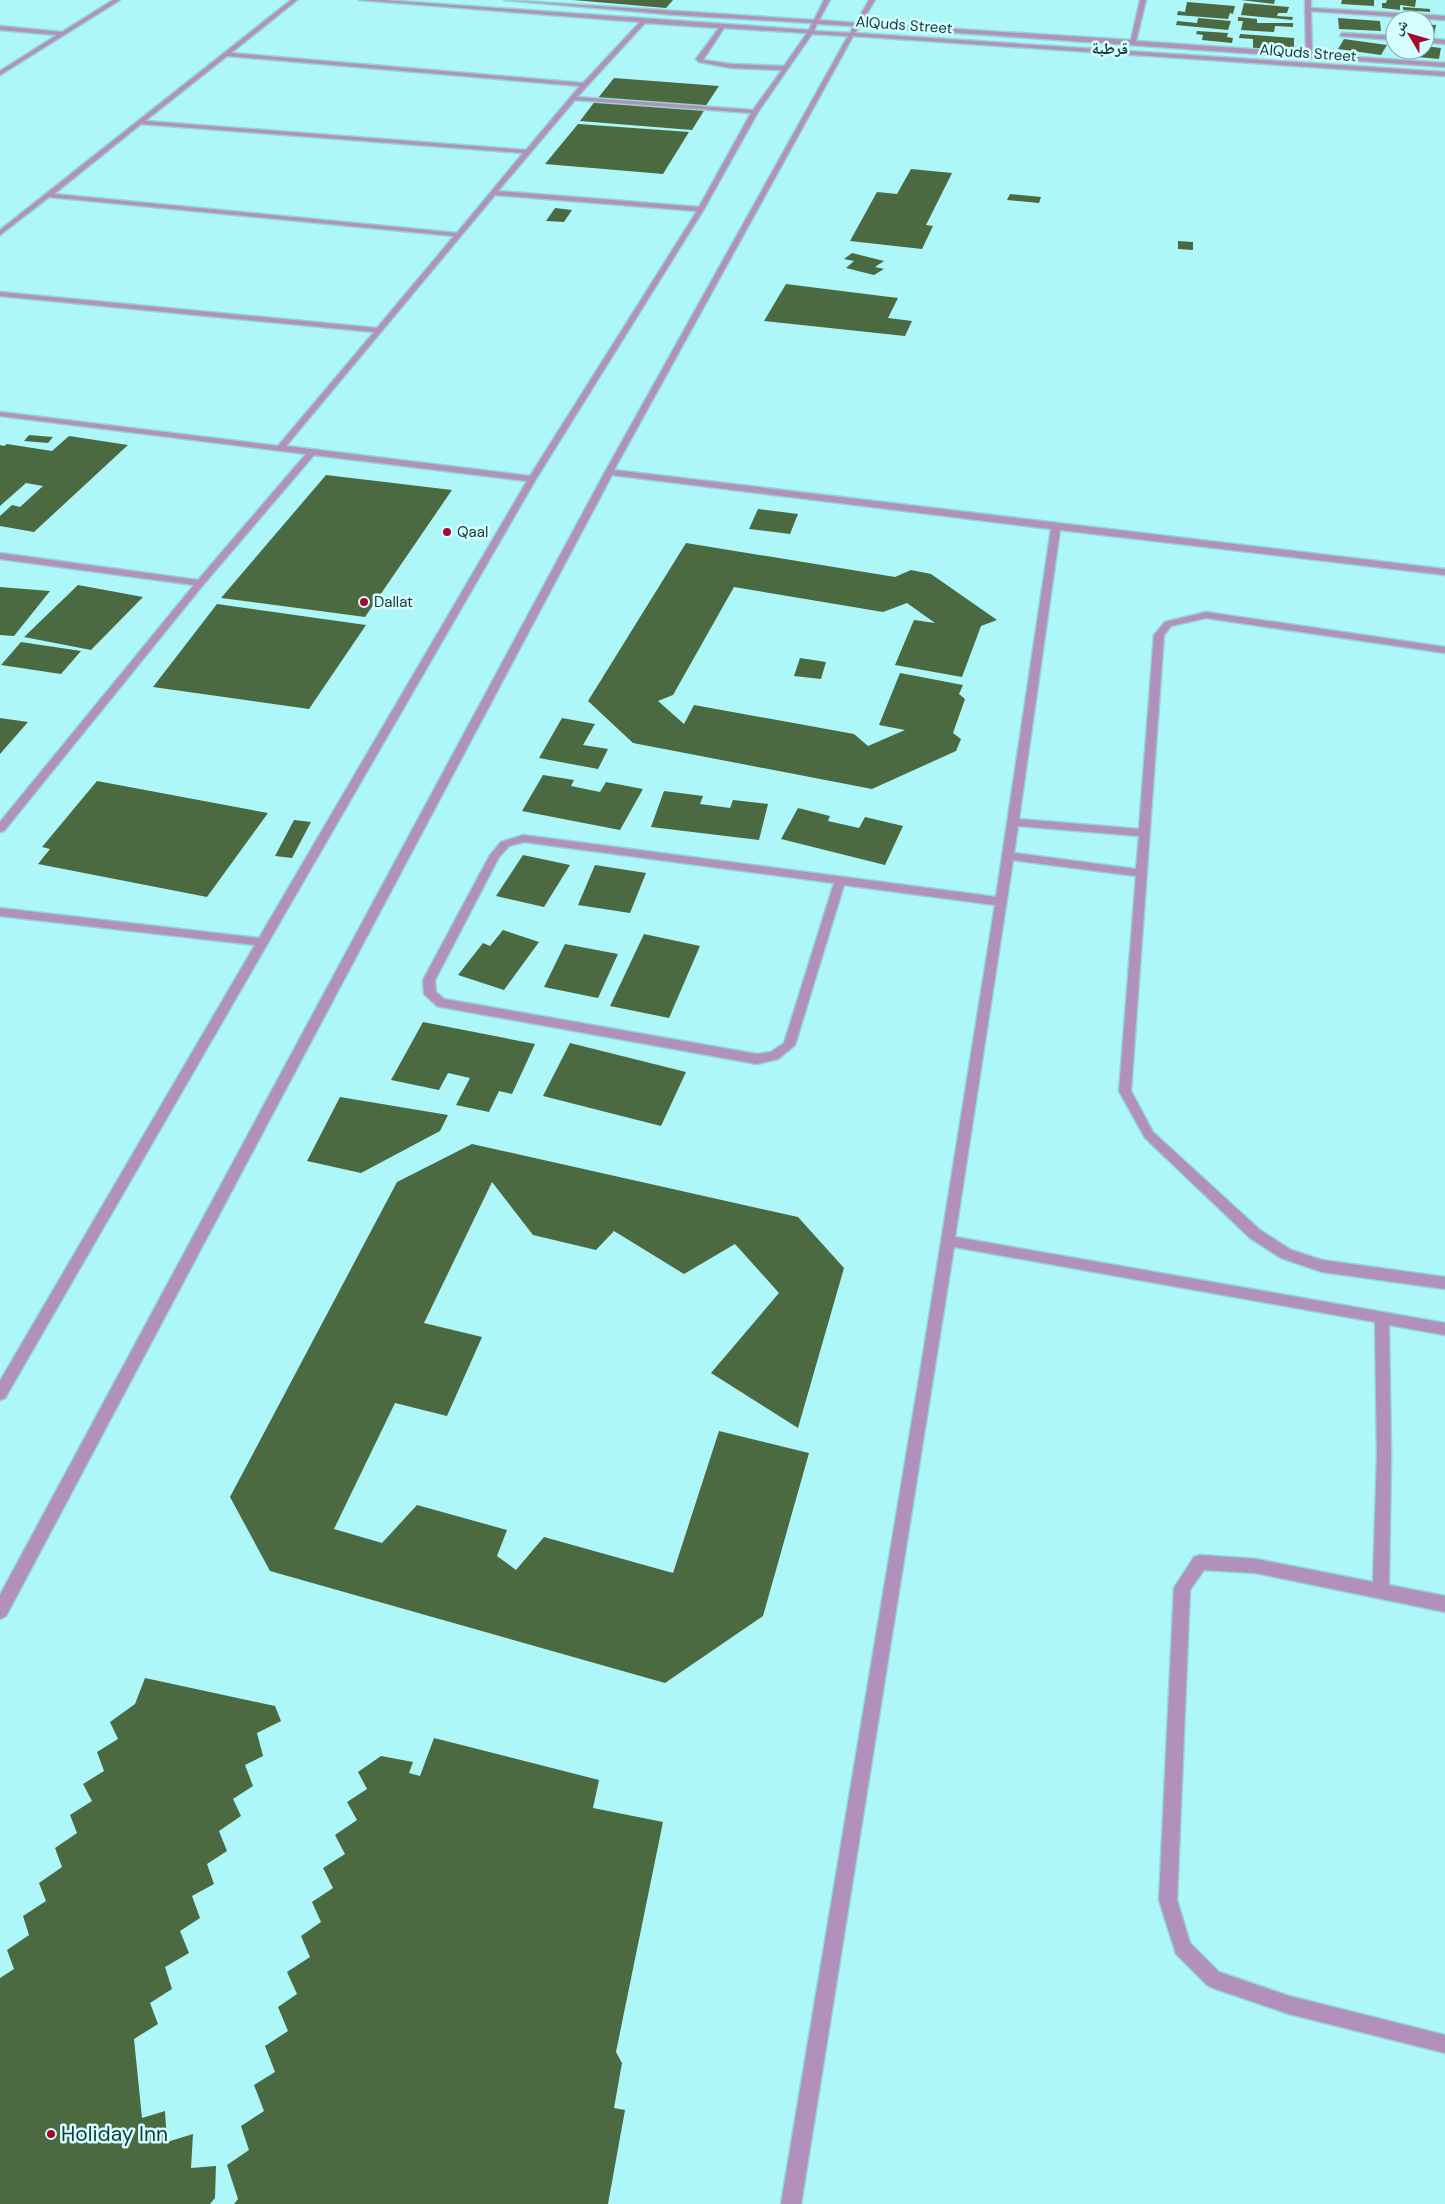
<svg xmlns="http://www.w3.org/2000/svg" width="1445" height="2204" font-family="'DM Sans','Noto Naskh Arabic',sans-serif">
<rect width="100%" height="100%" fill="#aef7f8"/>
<g fill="#4b6a41">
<polygon points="573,0 673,0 666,8"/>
<polygon points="1241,0 1275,0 1274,4"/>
<polygon points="1342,0 1374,0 1374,6 1341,4"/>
<polygon points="1387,0 1416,0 1415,7 1400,5 1400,10 1382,8 1382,3 1386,3"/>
<polygon points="1187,2 1235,6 1233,14 1230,13 1228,19 1177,15 1178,11 1185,12"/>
<polygon points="1244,3 1289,7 1287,13 1278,13 1277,16 1293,17 1292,20 1241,15"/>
<polygon points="1403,7 1430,9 1430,12 1403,10"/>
<polygon points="1238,17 1257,19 1257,23 1293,23 1293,27 1275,26 1274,32 1241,30 1243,21 1238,21"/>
<polygon points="1198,18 1231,21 1228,30 1176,25 1177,21 1197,23"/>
<polygon points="1338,18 1380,21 1381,31 1339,29"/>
<polygon points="1425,24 1436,25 1434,35 1425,34"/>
<polygon points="1197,31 1228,33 1227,37 1233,38 1232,43 1202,40 1203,35 1196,34"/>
<polygon points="1240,34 1294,38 1294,49 1253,48 1253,39 1239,38"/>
<polygon points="1344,39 1387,45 1381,55 1338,49"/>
<polygon points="1425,46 1441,48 1439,59 1395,55 1395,50 1425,50"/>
<polygon points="614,78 719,86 705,107 598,98"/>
<polygon points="596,100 705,109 692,130 580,121"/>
<polygon points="578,124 689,132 663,174 545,164"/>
<polygon points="911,169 952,173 926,225 933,226 922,249 850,241 877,192 897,194"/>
<polygon points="1010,194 1041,197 1039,203 1007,200"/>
<polygon points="555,208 572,210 564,222 546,221"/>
<polygon points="1178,241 1193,242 1193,250 1178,249"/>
<polygon points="852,253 884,261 875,267 884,269 874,275 846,268 854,261 844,259"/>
<polygon points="786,284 898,298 888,318 912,321 905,336 764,321"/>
<polygon points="29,435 53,437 48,443 24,441"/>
<polygon points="69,436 128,445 34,532 0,526 0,516 12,505 20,507 43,486 26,483 0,506 0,445 4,446 7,444 52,451"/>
<polygon points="326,475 452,490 365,617 221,598"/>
<polygon points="758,509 798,514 790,534 749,529"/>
<polygon points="686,543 895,577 911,570 931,574 997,620 981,626 962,677 895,665 914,620 935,623 907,603 883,612 734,587 673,695 658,701 684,724 694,705 854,734 868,746 905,730 879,725 900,673 963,685 959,694 965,699 953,733 961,739 956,751 872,789 633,743 588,701"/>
<polygon points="78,585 143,597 91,650 24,637"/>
<polygon points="0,587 50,591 14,636 0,635"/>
<polygon points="217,604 366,625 309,709 153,687"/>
<polygon points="21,642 81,651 61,674 1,665"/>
<polygon points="800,658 826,662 821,679 794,676"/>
<polygon points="0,718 28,722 0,754"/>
<polygon points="562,718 595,724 583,745 608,749 598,769 539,758"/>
<polygon points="543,775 574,780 571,786 600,792 606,782 643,789 620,830 522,811"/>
<polygon points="97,781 268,813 207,897 38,864 50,849 42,847"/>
<polygon points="664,791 703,796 700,804 730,808 733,800 768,804 759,840 651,827"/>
<polygon points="798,808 830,816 828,821 859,828 865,817 903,826 885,865 781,839"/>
<polygon points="294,820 311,822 292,858 275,856"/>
<polygon points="523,855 570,865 544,907 496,896"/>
<polygon points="595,865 646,873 630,913 578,905"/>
<polygon points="503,930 539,942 504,990 458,975 483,943 490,946"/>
<polygon points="644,934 700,946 669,1018 610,1006"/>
<polygon points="565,944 618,954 598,998 544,987"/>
<polygon points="423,1022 535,1044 512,1094 499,1091 489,1112 456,1105 470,1078 448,1073 439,1090 391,1080"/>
<polygon points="570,1043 686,1072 661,1126 543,1096"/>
<polygon points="340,1097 448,1115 440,1131 361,1173 307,1161"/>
<polygon points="472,1144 798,1217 844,1268 798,1428 711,1373 779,1293 735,1244 684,1274 614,1231 596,1250 533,1235 492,1182 424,1323 482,1337 447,1416 395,1403 334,1529 382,1543 417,1505 507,1530 497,1556 516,1570 544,1537 673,1573 719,1431 809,1453 763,1616 665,1683 270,1571 230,1497 397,1182"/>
<polygon points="145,1678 275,1706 281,1721 257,1733 263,1756 245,1765 253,1786 233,1799 241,1816 219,1831 227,1851 207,1864 214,1884 192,1896 200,1918 180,1931 189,1953 165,1967 172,1989 150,2003 158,2024 134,2039 142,2118 165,2111 167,2142 193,2134 191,2168 216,2166 215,2198 210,2204 0,2204 0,1978 14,1969 7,1950 29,1935 23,1916 46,1901 39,1883 62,1867 55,1848 77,1833 70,1815 92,1801 83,1784 104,1771 97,1752 118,1739 110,1722 135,1704"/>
<polygon points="434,1738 599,1780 593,1808 663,1822 616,2052 622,2063 614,2108 625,2110 608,2204 234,2204 238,2199 227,2165 249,2150 241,2126 264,2111 254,2085 275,2072 265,2046 288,2031 278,2007 297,1994 287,1972 310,1957 301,1936 321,1922 312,1902 333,1888 323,1868 345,1854 335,1835 357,1820 347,1802 367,1789 358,1772 381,1756 413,1762 409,1773 420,1776"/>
</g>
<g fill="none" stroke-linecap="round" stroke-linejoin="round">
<g stroke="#93d4d5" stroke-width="3">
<g id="minor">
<polygon points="113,0 120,0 0,75 0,71 57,35 0,30 0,26 62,32"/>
<path d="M 291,0 L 297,0 L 231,53 L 583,83 L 640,22 L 359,0 L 383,0 L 809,30 L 812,23 L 676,15 L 504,0 L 814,20 L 824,0 L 830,0 L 819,20 L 856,23 L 869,0 L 875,0 L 861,23 L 1131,40 L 1140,0 L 1146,0 L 1136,41 L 1306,53 L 1305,0 L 1311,0 L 1311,8 L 1445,16 L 1445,20 L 1311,11 L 1312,54 L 1445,63 L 1445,67 L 859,26 L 855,33 L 1445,72 L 1445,76 L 853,36 L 614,470 L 1445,569 L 1445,575 L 1060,530 L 1019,819 L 1139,829 L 1154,635 L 1165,622 L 1206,612 L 1445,647 L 1445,653 L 1206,618 L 1171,626 L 1164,635 L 1131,1091 L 1153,1132 L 1260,1230 L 1291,1250 L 1322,1260 L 1445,1277 L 1445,1289 L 1322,1272 L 1281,1258 L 1250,1238 L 1145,1138 L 1119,1091 L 1136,876 L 1013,860 L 955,1237 L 1445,1323 L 1445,1335 L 1389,1325 L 1391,1456 L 1389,1585 L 1445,1596 L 1445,1612 L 1256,1573 L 1204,1570 L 1190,1590 L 1177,1900 L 1190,1943 L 1219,1972 L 1289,1996 L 1445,2035 L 1445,2053 L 1289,2014 L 1213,1988 L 1207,1985 L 1176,1954 L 1159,1900 L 1174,1588 L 1194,1557 L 1200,1555 L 1256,1559 L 1373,1582 L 1377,1456 L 1375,1322 L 954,1247 L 801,2204 L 781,2204 L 921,1367 L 995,905 L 844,885 L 795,1045 L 778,1059 L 757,1064 L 441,1007 L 437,1006 L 424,994 L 423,980 L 490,855 L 501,842 L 523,835 L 996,897 L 1051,529 L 612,475 L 6,1616 L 0,1619 L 0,1595 L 605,472 L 848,36 L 812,34 L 758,112 L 704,209 L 536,479 L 5,1398 L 0,1400 L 0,1381 L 255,945 L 0,916 L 0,908 L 259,938 L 527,481 L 314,455 L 203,585 L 4,831 L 0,832 L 0,822 L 194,585 L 0,559 L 0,553 L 198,580 L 306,454 L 0,416 L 0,412 L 278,446 L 374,332 L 0,296 L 0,292 L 377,328 L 454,236 L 49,197 L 0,235 L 0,230 ZM 645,23 L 719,28 L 696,59 L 699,62 L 731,68 L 782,70 L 753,110 L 577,97 ZM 817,24 L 854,26 L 850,33 L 814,31 ZM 724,28 L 807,33 L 784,66 L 731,64 L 703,60 ZM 227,56 L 580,86 L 526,150 L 145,121 ZM 575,100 L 751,113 L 699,207 L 498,191 ZM 141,124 L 523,153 L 457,233 L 54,194 ZM 495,195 L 697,211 L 530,476 L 286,446 ZM 1018,826 L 1139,836 L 1136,869 L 1014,853 ZM 524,842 L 834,883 L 784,1043 L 771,1052 L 757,1054 L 444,999 L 436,992 L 435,980 L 499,857 L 509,846 Z"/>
<polygon points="1342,33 1395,36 1395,40 1340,36"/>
<polygon points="1425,38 1445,40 1445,44 1425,42"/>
</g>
</g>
<use href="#minor" fill="#b190bb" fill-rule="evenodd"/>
</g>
<g fill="#a5092f" stroke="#d4feff" stroke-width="2">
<circle cx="447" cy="532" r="5"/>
<circle cx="364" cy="602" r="5"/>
<circle cx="51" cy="2134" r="5"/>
</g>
<g text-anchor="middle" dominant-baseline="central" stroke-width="5" stroke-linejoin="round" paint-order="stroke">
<g font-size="15" fill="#193738" stroke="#d4feff">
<text transform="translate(904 25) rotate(4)">AlQuds Street</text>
<text transform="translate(1308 53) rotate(4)">AlQuds Street</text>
</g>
<g font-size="15" fill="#193738" stroke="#d4feff" text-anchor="start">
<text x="457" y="532">Qaal</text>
<text x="374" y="602">Dallat</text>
</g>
<g font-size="16" font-weight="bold" fill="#193738" stroke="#d4feff">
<text x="1110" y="48">قرطبة</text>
</g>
<g font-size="21" fill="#193738" stroke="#d4feff" text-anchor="start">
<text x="61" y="2134">Holiday Inn</text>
</g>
</g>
<g transform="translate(1410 35) rotate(308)"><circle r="24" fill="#d4feff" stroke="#89aeaf"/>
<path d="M0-4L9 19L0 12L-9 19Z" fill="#a5092f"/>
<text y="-8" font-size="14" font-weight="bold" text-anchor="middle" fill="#193738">ش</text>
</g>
</svg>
